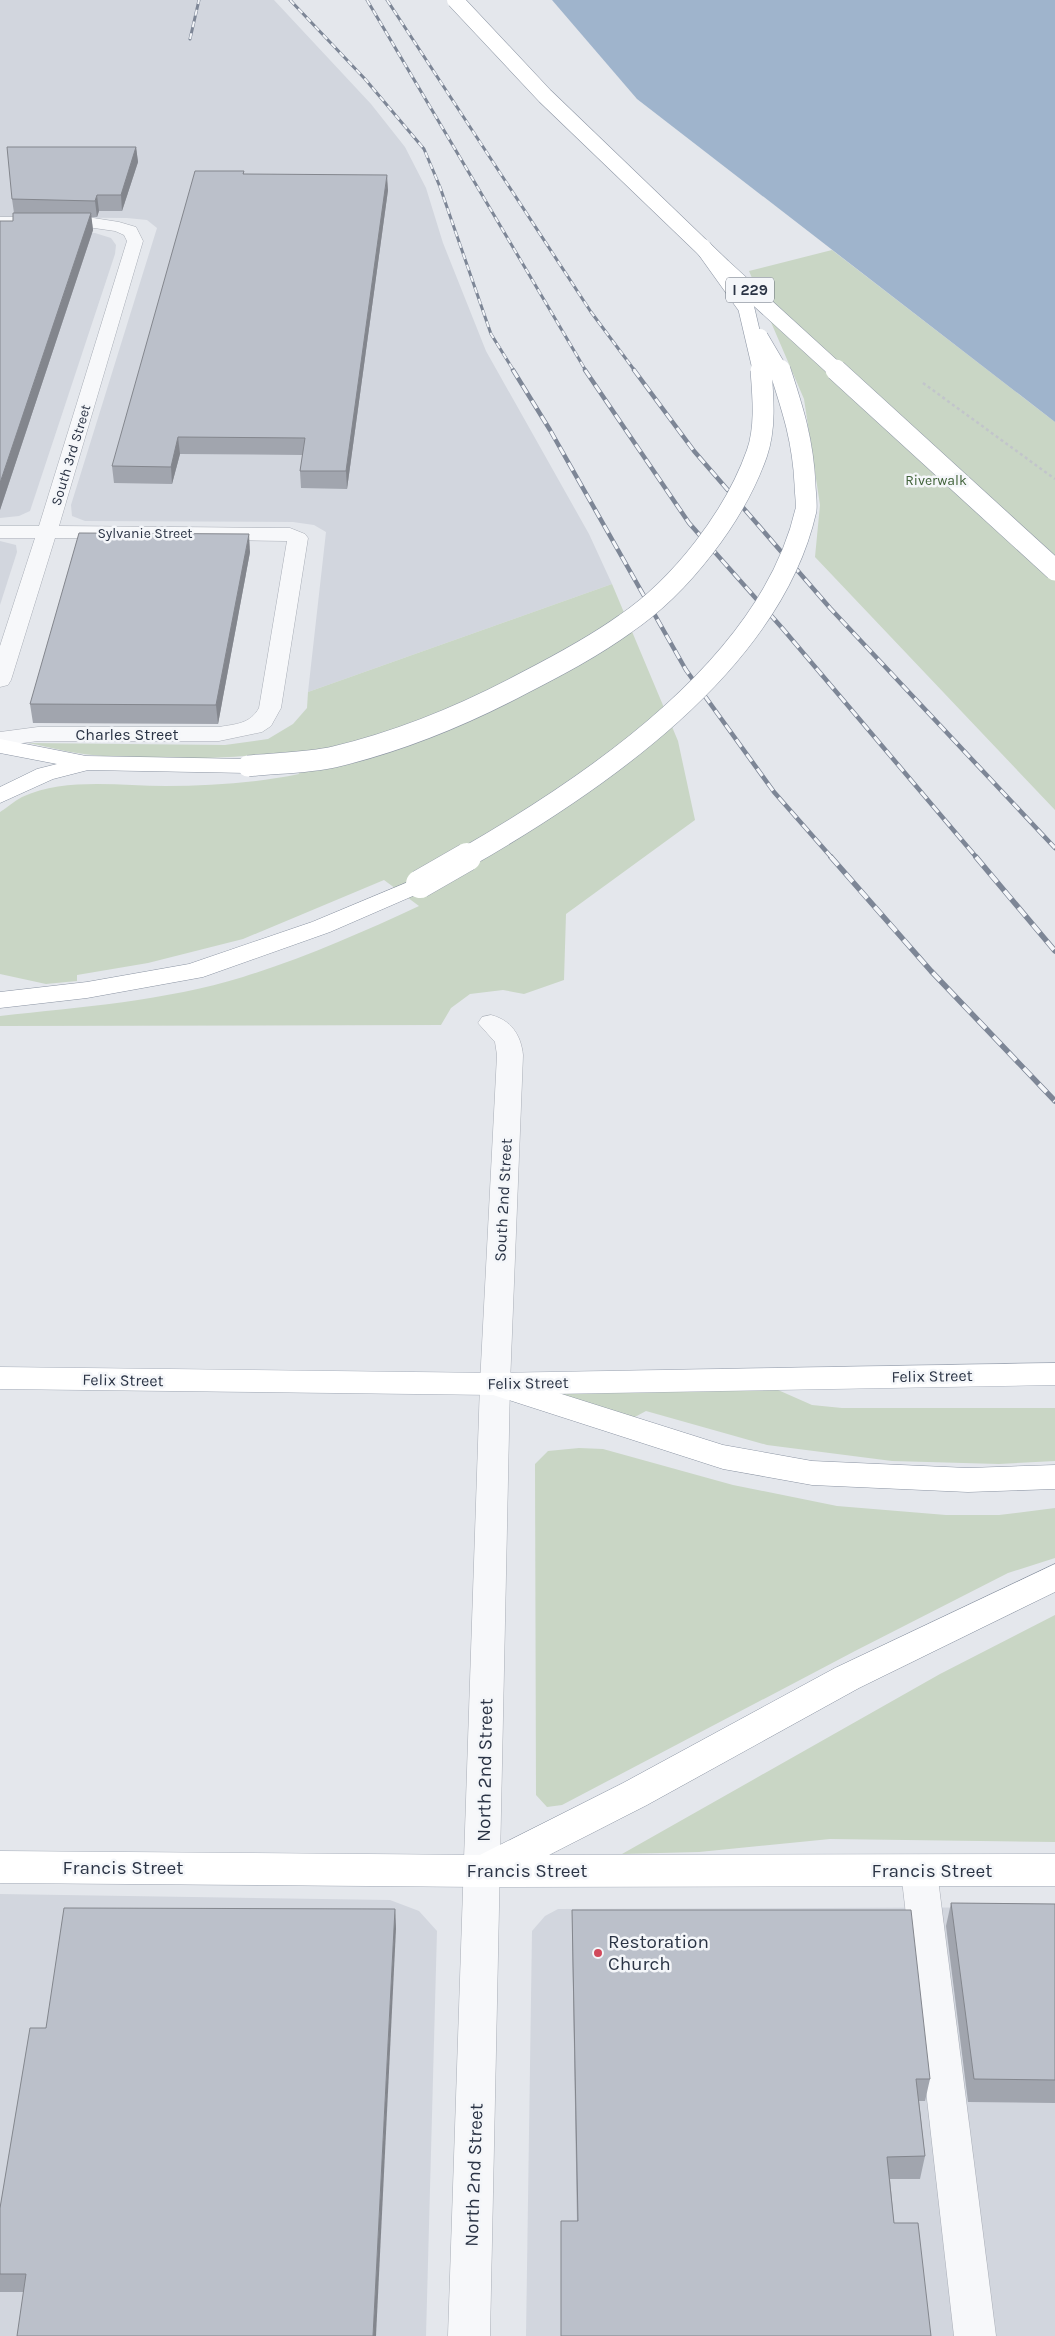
<svg xmlns="http://www.w3.org/2000/svg" width="1055" height="2336" font-family="Karla,sans-serif">
<rect width="100%" height="100%" fill="#e4e7ec"/>
<g fill="#d2d6de">
<polygon points="0,0 274,0 371,104 405,147 426,188 443,243 486,351 589,534 612,584 308,692 326,532 314,525 293,522 85,521 72,516 71,505 157,228 147,220 127,218 0,217"/>
<polygon points="0,232 95,233 111,238 116,245 115,254 30,511 19,516 0,518"/>
<polygon points="0,541 16,545 17,552 0,605"/>
<polygon points="0,1894 390,1900 419,1911 437,1931 426,2336 0,2336"/>
<polygon points="1055,1907 1055,2336 526,2336 532,1931 545,1916 558,1909"/>
</g>
<g fill="#c9d6c5">
<polygon points="832,250 1055,422 1055,810 815,557 820,505 804,399 749,271"/>
<path d="M 612,584 L 678,741 L 695,820 L 566,914 L 564,980 L 524,994 L 503,990 L 470,994 L 451,1008 L 441,1025 L 0,1026 L 0,1016 C 81,1007 165,1001 243,977 C 304,958 361,933 419,906 L 384,880 L 243,939 L 148,963 L 77,975 L 77,981 L 46,984 L 0,974 L 0,812 C 7,808 14,801 22,797 C 65,777 120,786 166,786 C 210,786 256,783 299,774 L 288,752 C 223,759 157,762 92,755 C 70,753 49,747 28,743 L 225,745 L 268,739 L 293,724 L 307,708 L 308,692 Z"/>
<polygon points="543,1390 778,1390 812,1405 842,1408 1055,1408 1055,1461 999,1464 892,1461 767,1445 646,1411 633,1418"/>
<polygon points="579,1448 603,1449 733,1485 837,1506 946,1515 999,1515 1055,1508 1055,1558 1008,1573 855,1651 562,1805 547,1807 536,1795 535,1464 548,1451"/>
<polygon points="1055,1615 1055,1842 830,1839 699,1852 622,1854 940,1674"/>
</g>
<polygon fill="#9fb4cc" points="552,0 1055,0 1055,422 637,99"/>
<g fill="none" stroke-linecap="round" stroke-linejoin="round">
<g stroke="#a9aeb7" stroke-width="1">
<g id="minor">
<path d="M 0,217 L 87,217 L 119,222 L 136,227 L 143,241 L 59,526 L 290,528 L 305,534 L 308,538 L 281,708 L 271,726 L 262,732 L 219,741 L 38,741 L 0,746 L 0,732 L 38,727 L 219,727 C 236,724 250,724 259,708 L 287,541 L 55,538 L 11,680 L 8,685 L 0,687 L 0,646 L 35,538 L 0,538 L 0,526 L 39,526 L 127,241 L 124,235 L 115,231 L 87,227 L 0,227 Z"/>
<path d="M 491,1015 C 511,1020 521,1035 523,1055 L 510,1384 L 490,2336 L 448,2336 L 480,1384 L 497,1055 L 495,1042 L 478,1023 L 482,1017 Z"/>
<polygon points="919,1855 932,1860 937,1871 996,2336 954,2336 901,1871 906,1860"/>
</g>
</g>
<g stroke="#a3abb8" stroke-width="1">
<g id="major">
<polygon points="1055,1363 1055,1385 495,1395 0,1389 0,1367 495,1373"/>
<polygon points="0,1851 483,1855 1055,1854 1055,1886 483,1887 0,1883"/>
</g>
</g>
<g stroke="#8b94a3" stroke-width="1">
<g id="highway">
<polygon points="0,739 86,756 248,759 256,761 259,766 256,771 248,773 88,770 53,779 0,803 0,787 37,769 57,764 0,753"/>
<polygon points="420,877 429,879 432,884 429,889 330,932 203,977 87,998 0,1008 0,992 87,982 189,964 312,922"/>
<polygon points="495,1373 723,1445 812,1461 968,1468 1055,1465 1055,1489 968,1492 812,1485 723,1469 484,1392 480,1384 484,1376"/>
<polygon points="1055,1564 1055,1592 859,1688 647,1805 496,1882 483,1887 470,1882 465,1871 470,1860 623,1783 835,1668"/>
</g>
</g>
<polyline stroke="#c2c5cb" stroke-width="2.5" stroke-dasharray="3 3" stroke-linecap="butt" points="923,383 1055,479"/>
<use href="#minor" fill="#f7f8fa" fill-rule="evenodd"/>
<use href="#major" fill="#fff" fill-rule="evenodd"/>
<use href="#highway" fill="#fff" fill-rule="evenodd"/>
<g stroke="#7d8696" stroke-width="3">
<g id="rail-far2">
<polyline points="290,0 365,79 424,149 440,187 491,334 514,371"/>
<polyline points="367,0 586,371"/>
<polyline points="387,0 591,312 635,371"/>
<polyline points="190,39 199,0"/>
</g>
</g>
<g stroke="#7d8696" stroke-width="4.5">
<g id="rail-far1">
<polyline points="513,370 550,430 686,670 774,792 832,858"/>
<polyline points="585,370 689,523 783,629 977,858"/>
<polyline points="634,370 694,451 830,608 1055,848"/>
</g>
</g>
<g stroke="#7d8696" stroke-width="5.5">
<g id="rail">
<polyline points="831,857 931,971 1055,1101"/>
<polyline points="976,857 1055,951"/>
</g>
</g>
<use href="#rail-far2" stroke="#f4f6f9" stroke-width="2" stroke-dasharray="6" stroke-linecap="butt"/>
<use href="#rail-far1" stroke="#f4f6f9" stroke-width="3" stroke-dasharray="9" stroke-linecap="butt"/>
<use href="#rail" stroke="#f4f6f9" stroke-width="4" stroke-dasharray="11" stroke-linecap="butt"/>
<g stroke="#8b94a3" stroke-width="17" stroke-linecap="butt">
<g id="highway-bridge-far2">
<polyline points="455,0 545,96 723,267 837,371"/>
<polyline points="703,247 746,307 761,371"/>
<polyline points="760,337 780,371"/>
</g>
</g>
<g stroke="#8b94a3" stroke-width="22" stroke-linecap="butt">
<g id="highway-bridge-far1">
<polyline points="836,370 1055,570"/>
<path d="M 248,766 C 276,763 307,763 334,757 C 401,741 464,715 524,683 C 559,665 593,647 625,624 C 681,586 735,516 757,453 C 766,427 763,396 761,370"/>
<path d="M 465,858 C 594,784 771,665 806,510 C 807,502 805,492 805,484 C 803,441 793,410 780,370"/>
</g>
</g>
<g stroke="#8b94a3" stroke-width="29" stroke-linecap="butt">
<polyline id="highway-bridge" points="420,884 467,857"/>
</g>
<use href="#highway-bridge-far2" stroke="#fff" stroke-width="16"/>
<use href="#highway-bridge-far1" stroke="#fff" stroke-width="21"/>
<use href="#highway-bridge" stroke="#fff" stroke-width="28"/>
</g>
<g fill="#a1a5ae">
<polygon points="136,147 138,162 122,211 99,211 97,217 91,217 93,230 0,510 0,221 13,221 14,213 12,199"/>
<polygon points="244,171 244,174 388,190 347,489 301,488 300,471 303,455 180,454 172,484 114,483 112,466"/>
<polygon points="250,552 218,724 33,723 30,704"/>
<polygon points="951,1903 1055,1904 1055,2103 968,2102 946,1926"/>
<polygon points="395,1909 396,1929 23,2292 0,2292 0,2208 46,2028"/>
<polygon points="572,1910 930,2079 925,2101 919,2101 925,2156 920,2179 890,2179 894,2223 931,2336 561,2336 561,2221 577,2221 572,1934"/>
</g>
<g fill="#83868d">
<polygon points="136,147 138,162 122,211 121,195"/>
<polygon points="387,175 388,190 347,489 346,471"/>
<polygon points="97,195 99,211 97,217 95,201"/>
<polygon points="91,213 93,230 0,510 0,483"/>
<polygon points="178,437 180,454 172,484 171,467"/>
<polygon points="249,534 250,552 218,724 216,705"/>
<polygon points="395,1909 396,1929 376,2336 373,2336"/>
</g>
<g fill="#bbc0ca" stroke="#83868d">
<polygon points="7,147 136,147 121,195 97,195 95,201 12,199"/>
<polygon points="195,171 244,171 243,174 387,175 346,471 300,471 305,438 178,437 171,467 112,466"/>
<polygon points="13,213 91,213 0,483 0,221 13,221"/>
<polygon points="79,533 249,534 216,705 30,704"/>
<polygon points="951,1903 1055,1904 1055,2080 974,2079"/>
<polygon points="64,1908 395,1909 373,2336 17,2336 26,2274 0,2274 0,2208 30,2028 46,2028"/>
<polygon points="572,1910 911,1910 930,2079 916,2079 925,2156 887,2157 894,2223 918,2223 931,2336 561,2336 561,2221 578,2221"/>
</g>
<circle fill="#d1495b" stroke="#f4f6f9" stroke-width="2" cx="598" cy="1953" r="5"/>
<g text-anchor="middle" dominant-baseline="central" stroke-width="5" stroke-linejoin="round" paint-order="stroke">
<g font-size="14" fill="#2b3445" stroke="#f4f6f9">
<text transform="translate(71 455) rotate(-73)">South 3rd Street</text>
<text x="145" y="533">Sylvanie Street</text>
</g>
<g font-size="14" fill="#3f6138" stroke="#f4f6f9">
<text x="936" y="480">Riverwalk</text>
</g>
<rect fill="#f4f6f9" stroke="#676e7b" stroke-width="1" x="726" y="277.5" width="48" height="25" rx="4"/>
<g font-size="15" font-weight="bold" fill="#2b3445">
<text x="750" y="290">I 229</text>
</g>
<g font-size="16" fill="#2b3445" stroke="#f4f6f9">
<text x="127" y="734">Charles Street</text>
<text transform="translate(503 1200) rotate(-87)">South 2nd Street</text>
<text transform="translate(932 1376) rotate(-1)">Felix Street</text>
<text transform="translate(123 1380) rotate(1)">Felix Street</text>
<text transform="translate(528 1383) rotate(-1)">Felix Street</text>
</g>
<g font-size="19" fill="#2b3445" stroke="#f4f6f9">
<text transform="translate(485 1770) rotate(-89)">North 2nd Street</text>
<text x="123" y="1868">Francis Street</text>
<text x="527" y="1871">Francis Street</text>
<text x="932" y="1871">Francis Street</text>
<text transform="translate(474 2175) rotate(-88)">North 2nd Street</text>
</g>
<g font-size="19" fill="#2b3445" stroke="#f4f6f9" text-anchor="start">
<text x="608" y="1942">Restoration<tspan x="608" dy="22">Church</tspan></text>
</g>
</g>
</svg>
